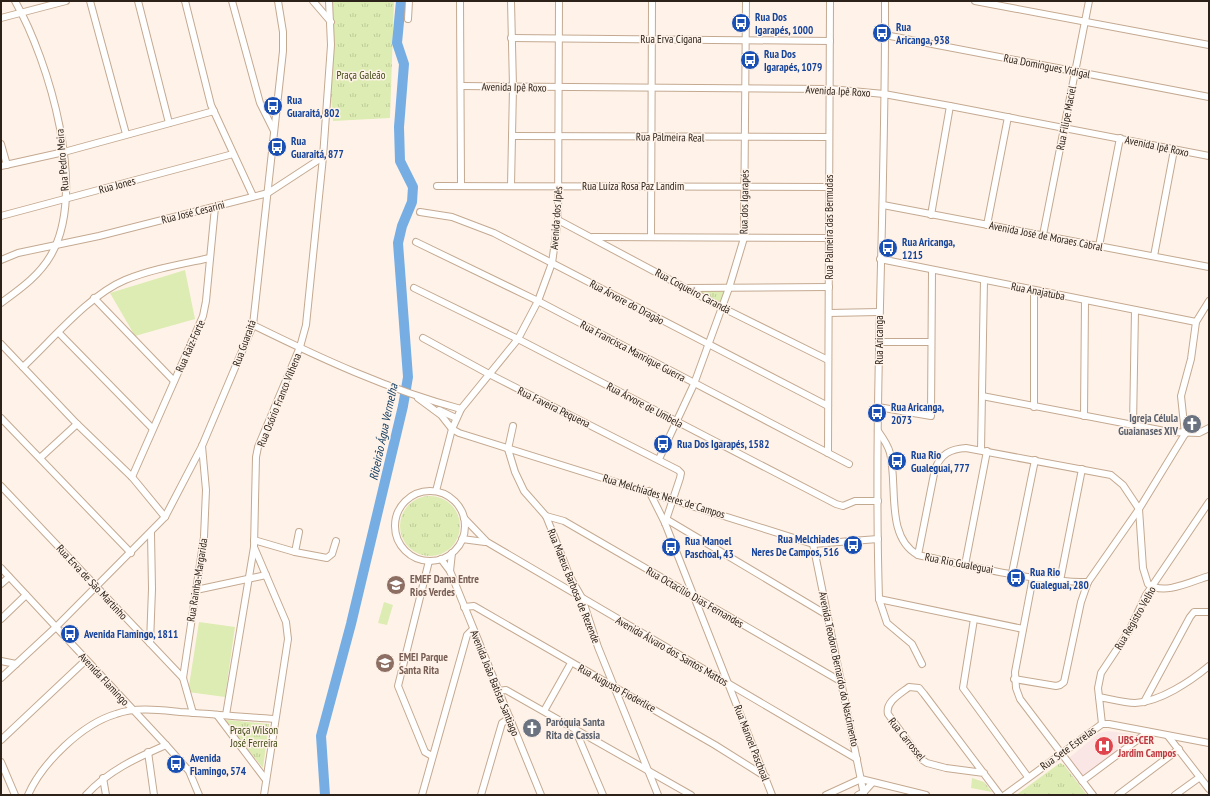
<svg xmlns="http://www.w3.org/2000/svg" width="1210" height="796" font-family="'PT Sans Narrow',sans-serif">
<defs>
<pattern id="grass-tufts" width="24" height="20" patternUnits="userSpaceOnUse"><rect width="24" height="20" fill="#ddecb2"/><path d="M3 7l-1-3M5 7V3M7 7l1-3M15 17l-1-3M17 17v-4M19 17l1-3" fill="none" stroke="#beca98"/></pattern>
</defs>
<rect width="100%" height="100%" fill="#fff3e9"/>
<polygon fill="#fbe6e6" points="1108,731 1139,735 1084,778 1069,758 1099,733"/>
<g fill="url(#grass-tufts)">
<polygon points="330,1 394,1 390,118 333,121 330,86 334,25"/>
<polygon points="681,286 726,286 719,306"/>
<circle cx="430" cy="526" r="30"/>
<polygon points="227,720 269,724 263,768 228,725 225,721"/>
<polygon points="1060,763 1064,765 1087,795 1016,795"/>
<polygon points="972,778 984,782 992,792 971,788"/>
</g>
<g fill="#ddecb2">
<polygon points="185,270 195,319 135,336 110,293"/>
<polygon points="384,602 393,605 387,625 378,623"/>
<polygon points="199,622 235,627 225,697 188,692"/>
</g>
<g fill="none" stroke-linecap="round" stroke-linejoin="round">
<polyline stroke="#76aee4" stroke-width="10" points="325,795 321,736 351,624 403,406 408,377 398,243 402,226 412,202 413,187 400,161 399,127 404,64 397,43 401,1"/>
<g stroke="#c4a991" stroke-width="8">
<g id="minor">
<polyline points="90,1 126,134"/>
<polyline points="138,1 169,123"/>
<polyline points="185,1 211,105 253,196"/>
<polyline points="232,1 260,103 274,131"/>
<polyline points="313,1 331,22"/>
<polyline points="460,1 461,185"/>
<polyline points="511,1 513,87 511,186"/>
<path d="M 885,1 C 886,200 873,399 879,599 L 887,623 L 912,644 L 922,664"/>
<polyline points="975,1 1209,45"/>
<polyline points="1,18 66,1"/>
<polyline points="408,19 409,1"/>
<polyline points="885,35 1209,97"/>
<polyline points="511,38 830,41"/>
<polyline points="461,86 830,89 884,94 950,106 1209,156"/>
<polyline points="512,136 829,137"/>
<polyline points="1,144 7,165"/>
<polyline points="1,166 64,152 214,111"/>
<polyline points="437,186 829,187"/>
<polyline points="883,205 1209,267"/>
<polyline points="420,212 452,217 494,233 828,406"/>
<polyline points="931,215 950,106"/>
<polyline points="1,216 233,154"/>
<polyline points="558,220 721,307 828,360"/>
<polyline points="987,225 1008,117"/>
<polyline points="1043,235 1089,1"/>
<polyline points="593,237 830,238"/>
<polyline points="651,237 652,1"/>
<polyline points="416,242 538,301 849,464"/>
<polyline points="1099,246 1120,138"/>
<polyline points="1154,256 1174,150"/>
<polyline points="880,259 1196,322"/>
<polyline points="1,260 18,253 99,236 268,193 323,157"/>
<polyline points="414,288 518,339 836,504 843,506 855,501 878,501"/>
<polyline points="687,288 829,287"/>
<polyline points="94,298 174,381"/>
<path d="M 1,303 C 20,289 39,276 51,255 C 88,191 49,61 15,1"/>
<polyline points="829,313 879,312"/>
<path d="M 253,325 C 320,358 389,390 461,409"/>
<polyline points="59,333 152,428"/>
<polyline points="423,338 489,374 678,470 681,473 680,478 665,523"/>
<polyline points="879,342 930,342"/>
<polyline points="1,344 77,424 132,477 165,517"/>
<path d="M 23,367 C 52,340 89,295 125,280 C 152,269 182,264 210,258"/>
<polyline points="982,396 1170,432 1199,433 1209,428"/>
<polyline points="418,398 441,415 452,429 459,433 813,544 878,539"/>
<polyline points="878,407 931,416 932,270"/>
<polyline points="1034,407 1034,290"/>
<polyline points="439,410 456,418"/>
<polyline points="1084,416 1085,300"/>
<polyline points="1,418 131,553"/>
<polyline points="513,426 508,449 515,472 524,491 546,516 552,531 570,577 582,598 598,647 658,795"/>
<polyline points="1133,426 1135,310"/>
<path d="M 878,431 C 883,438 888,445 890,453 C 898,485 885,537 918,555 C 970,566 1035,582 1088,582"/>
<polyline points="1185,434 1181,396 1191,359 1196,322 1209,301"/>
<polyline points="981,450 984,280"/>
<polyline points="828,453 830,1"/>
<polyline points="40,458 77,424"/>
<polyline points="659,459 694,384 729,288 744,238 746,1"/>
<polyline points="132,477 203,316 206,301 215,207"/>
<polyline points="1,486 183,678"/>
<polyline points="436,491 452,429 461,409 518,339 538,301 552,263 558,220 559,1"/>
<polyline points="649,491 665,523 772,795"/>
<circle cx="430" cy="526" r="35"/>
<polyline points="546,516 564,521 842,682"/>
<polyline points="464,518 487,542 857,759"/>
<polyline points="666,519 827,615"/>
<polyline points="462,539 485,542"/>
<polyline points="254,540 295,552 327,558 332,554 336,541"/>
<polyline points="813,544 864,795"/>
<polyline points="295,552 299,532"/>
<path d="M 918,555 L 935,469 C 941,454 950,449 966,448 L 1111,475 L 1123,485 L 1139,509 L 1143,568 L 1148,584 C 1164,596 1192,581 1209,576"/>
<polyline points="441,559 450,571 541,795"/>
<polyline points="429,561 398,686 425,752 432,756"/>
<polyline points="965,565 987,451"/>
<polyline points="1,568 166,745 189,771 199,795"/>
<polyline points="450,571 452,553"/>
<polyline points="1012,573 1035,460"/>
<polyline points="1033,577 1015,672 1016,688 1020,699 1093,795"/>
<polyline points="1060,581 1082,469"/>
<polyline points="1,584 9,577"/>
<polyline points="196,590 266,575"/>
<polyline points="879,599 1023,629"/>
<polyline points="464,607 474,606 715,745 766,777"/>
<polyline points="1,619 26,595"/>
<polyline points="974,619 963,688 1028,777"/>
<polyline points="150,643 152,589 151,533"/>
<polyline points="1,661 16,664"/>
<polyline points="1,678 56,627 165,517 202,446 253,325 283,51 283,32 278,1"/>
<polyline points="1014,679 1056,686 1060,685 1064,682 1081,602 1088,582 1139,509 1185,434"/>
<polyline points="498,691 506,690 691,795"/>
<path d="M 1099,697 C 1111,699 1123,703 1135,703 C 1160,702 1191,681 1209,666"/>
<polyline points="1144,702 1190,617 1194,612 1209,612"/>
<polyline points="544,711 571,663"/>
<polyline points="193,713 183,678 204,537 206,490 202,446"/>
<polyline points="217,715 266,780"/>
<polyline points="226,715 254,547"/>
<polyline points="1102,724 1098,688 1101,673 1129,631 1146,595 1209,502"/>
<polyline points="575,729 603,795"/>
<polyline points="1168,736 1209,789"/>
<polyline points="1,740 86,660"/>
<polyline points="148,752 154,795"/>
<polyline points="1,762 15,795"/>
<path d="M 984,773 L 946,768 L 927,763 L 921,759 L 888,714 C 885,702 900,694 909,687 L 919,688 L 924,694 L 1000,795"/>
<polyline points="103,778 106,795"/>
<polyline points="1082,781 1148,732"/>
<path d="M 28,795 C 42,763 82,724 116,714 C 136,707 159,710 180,712 C 211,714 243,717 274,719"/>
<path d="M 86,795 C 108,771 136,758 166,745"/>
<polyline points="264,795 288,639 286,622 254,547 256,457 258,447 300,347 306,325 323,157 331,45 329,1"/>
<polyline points="422,795 467,635 473,629"/>
<polyline points="481,795 502,723 510,718"/>
<polyline points="826,795 861,779 926,795"/>
<polyline points="858,795 864,792 872,783"/>
<polyline points="1005,795 1102,724 1109,724 1209,743"/>
<polyline points="1118,795 1179,749"/>
<polyline points="1175,795 1200,777"/>
</g>
</g>
<use href="#minor" stroke="#fff" stroke-width="6"/>
</g>
<defs>
<g id="bus-disc" transform="scale(1)"><circle r="9.5" fill="#1a4fb4" stroke="#fff3e9"/><path d="M-5-6H5V4H4V6H2V4H-2V6H-4V4H-5ZM-3.5-4V0h7V-4ZM-3.5 1.2v1.5H-2V1.2ZM2 1.2v1.5H3.5V1.2Z" fill="#fff"/></g>
<g id="church-disc" transform="scale(1)"><circle r="9.5" fill="#6b7280" stroke="#fff3e9"/><path d="M-1.2-6h2.4v3.5h3.3v2.4h-3.3V6h-2.4V-.1h-3.3v-2.4h3.3Z" fill="#fff"/></g>
<g id="school-disc" transform="scale(1)"><circle r="9.5" fill="#8d6e63" stroke="#fff3e9"/><path d="M0-5L7-2L0 1L-7-2ZM-4 1L0 2.5L4 1V4Q0 6-4 4Z" fill="#fff"/></g>
<g id="hospital-disc" transform="scale(1)"><circle r="9.5" fill="#e0444e" stroke="#fff3e9"/><path d="M-5-5h3v3.5h4V-5h3V5h-3V1.5h-4V5h-3Z" fill="#fff"/></g>
</defs>
<g fill-rule="evenodd">
<use href="#bus-disc" x="741" y="23"/>
<use href="#bus-disc" x="882" y="33"/>
<use href="#bus-disc" x="750" y="60"/>
<use href="#bus-disc" x="273" y="106"/>
<use href="#bus-disc" x="277" y="147"/>
<use href="#bus-disc" x="888" y="248"/>
<use href="#bus-disc" x="877" y="413"/>
<use href="#church-disc" x="1192" y="424"/>
<use href="#bus-disc" x="663" y="444"/>
<use href="#bus-disc" x="897" y="461"/>
<use href="#bus-disc" x="853" y="545"/>
<use href="#bus-disc" x="671" y="547"/>
<use href="#bus-disc" x="1016" y="578"/>
<use href="#school-disc" x="396" y="585"/>
<use href="#bus-disc" x="70" y="634"/>
<use href="#school-disc" x="385" y="663"/>
<use href="#church-disc" x="532" y="728"/>
<use href="#hospital-disc" x="1104" y="746"/>
<use href="#bus-disc" x="176" y="764"/>
</g>
<g text-anchor="middle" dominant-baseline="central" stroke-width="3" stroke-linejoin="round" paint-order="stroke">
<g font-size="11" font-weight="bold" fill="#164399" stroke="#fff3e9" text-anchor="start">
<text x="755" y="17">Rua Dos<tspan x="755" dy="13">Igarapés, 1000</tspan></text>
<text x="896" y="27">Rua<tspan x="896" dy="13">Aricanga, 938</tspan></text>
<text x="764" y="54">Rua Dos<tspan x="764" dy="13">Igarapés, 1079</tspan></text>
<text x="287" y="100">Rua<tspan x="287" dy="13">Guaraitá, 802</tspan></text>
<text x="291" y="141">Rua<tspan x="291" dy="13">Guaraitá, 877</tspan></text>
<text x="902" y="242">Rua Aricanga,<tspan x="902" dy="13">1215</tspan></text>
<text x="891" y="407">Rua Aricanga,<tspan x="891" dy="13">2073</tspan></text>
<text x="677" y="444">Rua Dos Igarapés, 1582</text>
<text x="911" y="455">Rua Rio<tspan x="911" dy="13">Gualeguai, 777</tspan></text>
<text x="839" y="539" text-anchor="end">Rua Melchiades<tspan x="839" dy="13">Neres De Campos, 516</tspan></text>
<text x="685" y="541">Rua Manoel<tspan x="685" dy="13">Paschoal, 43</tspan></text>
<text x="1030" y="572">Rua Rio<tspan x="1030" dy="13">Gualeguai, 280</tspan></text>
<text x="84" y="634">Avenida Flamingo, 1811</text>
<text x="190" y="758">Avenida<tspan x="190" dy="13">Flamingo, 574</tspan></text>
</g>
<g font-size="11" fill="#2c2219" stroke="#fff3e9">
<text x="671" y="39">Rua Erva Cigana</text>
<text transform="translate(1047 66) rotate(11)">Rua Domingues Vidigal</text>
<text transform="translate(514 87) rotate(1)">Avenida Ipê Roxo</text>
<text transform="translate(838 91) rotate(3)">Avenida Ipê Roxo</text>
<text transform="translate(1066 118) rotate(-79)">Rua Filipe Maciel</text>
<text transform="translate(670 137) rotate(1)">Rua Palmeira Real</text>
<text transform="translate(1157 146) rotate(12)">Avenida Ipê Roxo</text>
<text transform="translate(62 160) rotate(-95)">Rua Pedro Meira</text>
<text transform="translate(117 185) rotate(-15)">Rua Jones</text>
<text x="633" y="186">Rua Luíza Rosa Paz Landim</text>
<text transform="translate(744 202) rotate(-89)">Rua dos Igarapés</text>
<text transform="translate(193 212) rotate(-14)">Rua José Cesarini</text>
<text transform="translate(556 218) rotate(-86)">Avenida dos Ipês</text>
<text transform="translate(829 227) rotate(-90)">Rua Palmeira das Bermudas</text>
<text transform="translate(1046 236) rotate(11)">Avenida José de Moraes Cabral</text>
<text transform="translate(693 291) rotate(28)">Rua Coqueiro Carandá</text>
<text transform="translate(1038 291) rotate(11)">Rua Anajatuba</text>
<text transform="translate(627 302) rotate(28)">Rua Árvore do Dragão</text>
<text transform="translate(879 340) rotate(-90)">Rua Aricanga</text>
<text transform="translate(244 343) rotate(-70)">Rua Guaraitá</text>
<text transform="translate(190 346) rotate(-66)">Rua Raiz-Forte</text>
<text transform="translate(633 351) rotate(28)">Rua Francisca Manrique Guerra</text>
<text transform="translate(279 400) rotate(-68)">Rua Osório Franco Vilhena</text>
<text transform="translate(645 405) rotate(28)">Rua Árvore de Umbela</text>
<text transform="translate(554 407) rotate(26)">Rua Faveira Pequena</text>
<text transform="translate(664 496) rotate(17)">Rua Melchíades Neres de Campos</text>
<text transform="translate(959 563) rotate(11)">Rua Rio Gualeguai</text>
<text transform="translate(197 580) rotate(-81)">Rua Rainha-Margarida</text>
<text transform="translate(92 582) rotate(47)">Rua Erva de São Martinho</text>
<text transform="translate(574 586) rotate(68)">Rua Mateus Barbosa de Rezende</text>
<text transform="translate(695 597) rotate(30)">Rua Octacílio Dias Fernandes</text>
<text transform="translate(1135 618) rotate(-60)">Rua Registro Velho</text>
<text transform="translate(672 651) rotate(30)">Avenida Álvaro dos Santos Mattos</text>
<text transform="translate(839 669) rotate(78)">Avenida Teodoro Bernardo do Nascimento</text>
<text transform="translate(104 679) rotate(47)">Avenida Flamingo</text>
<text transform="translate(495 683) rotate(68)">Avenida João Batista Santiago</text>
<text transform="translate(617 688) rotate(29)">Rua Augusto Fioderlice</text>
<text transform="translate(907 739) rotate(51)">Rua Carrossel</text>
<text transform="translate(752 743) rotate(69)">Rua Manoel Paschoal</text>
<text transform="translate(1068 748) rotate(-36)">Rua Sete Estrelas</text>
</g>
<g font-size="11" fill="#3c4610" stroke="#fff3e9">
<text x="361" y="75">Praça Galeão</text>
<text x="254" y="730">Praça Wilson<tspan x="254" dy="13">José Ferreira</tspan></text>
</g>
<g font-size="11" font-weight="bold" fill="#5b616d" stroke="#fff3e9" text-anchor="end">
<text x="1178" y="418">Igreja Célula<tspan x="1178" dy="13">Guaianases XIV</tspan></text>
<text x="546" y="722" text-anchor="start">Paróquia Santa<tspan x="546" dy="13">Rita de Cassia</tspan></text>
</g>
<g font-size="11" font-weight="bold" fill="#785e54" stroke="#fff3e9" text-anchor="start">
<text x="410" y="579">EMEF Dama Entre<tspan x="410" dy="13">Rios Verdes</tspan></text>
<text x="399" y="657">EMEI Parque<tspan x="399" dy="13">Santa Rita</tspan></text>
</g>
<g font-size="11" font-weight="bold" fill="#be3a42" stroke="#fff3e9" text-anchor="start">
<text x="1118" y="740">UBS+CER<tspan x="1118" dy="13">Jardim Campos</tspan></text>
</g>
<g font-size="12" font-style="italic" fill="#143d60" stroke="#fff3e9">
<text transform="translate(383 432) rotate(-78)">Ribeirão Água Vermelha</text>
</g>
</g>
<rect width="1210" height="796" fill="none" stroke="#2c2219" stroke-width="4"/>
</svg>
